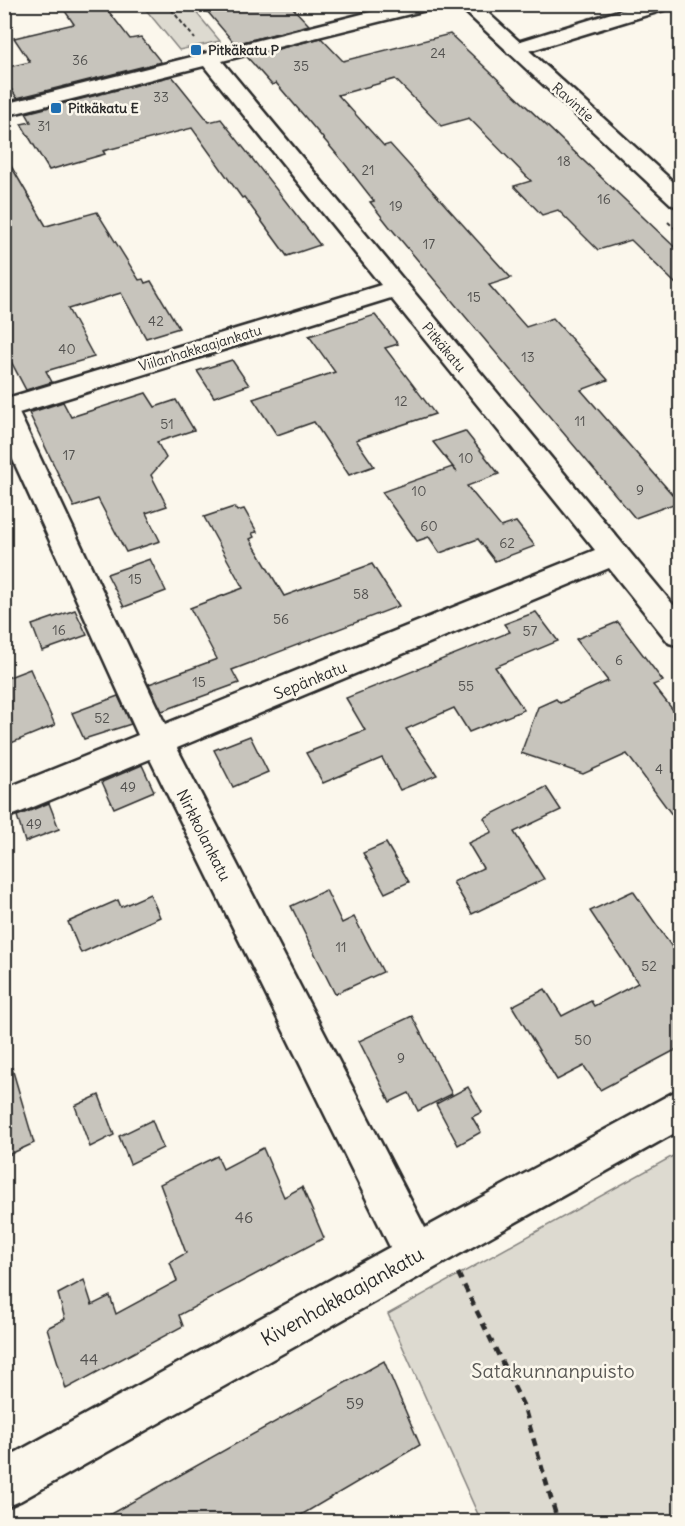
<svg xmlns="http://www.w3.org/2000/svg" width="685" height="1526" font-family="Delius,sans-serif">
<rect width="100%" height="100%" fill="#fbf7ec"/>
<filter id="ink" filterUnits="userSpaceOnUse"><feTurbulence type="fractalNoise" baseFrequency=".0167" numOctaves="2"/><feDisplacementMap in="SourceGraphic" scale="12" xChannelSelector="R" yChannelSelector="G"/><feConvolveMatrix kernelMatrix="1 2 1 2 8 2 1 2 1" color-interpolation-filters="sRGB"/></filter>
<g filter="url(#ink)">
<g fill="#dddad0" stroke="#84827e" stroke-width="1.5">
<polygon points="142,5 190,5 220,41 179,50"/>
<polygon points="680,1152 680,1521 481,1521 388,1314"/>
</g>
<g fill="#c7c4bc" stroke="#2b2b2b" stroke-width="1.5">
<polygon points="60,4 103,4 130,39 141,37 161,62 17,98 4,78 4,68 30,62 14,38 74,24"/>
<polygon points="201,4 289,4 309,25 235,44"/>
<polygon points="450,34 681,253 681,289 631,240 598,250 558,210 542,215 514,186 531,181 469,118 441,126 395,79 338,95 384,146 390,144 511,278 489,285 526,327 553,318 608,380 581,390 679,502 635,518 389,226 370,202 374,201 345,164 276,83 272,85 247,57 321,38 343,61"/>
<polygon points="172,76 209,122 221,119 320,245 287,256 244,197 242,198 192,128 103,151 105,154 49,170 21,124 31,122 26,113"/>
<polygon points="4,154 46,226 97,212 139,280 143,279 145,283 151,281 179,328 146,338 121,293 68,309 94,357 46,371 52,382 26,390 4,348"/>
<polygon points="375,315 398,344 385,348 435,414 356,440 374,466 349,475 314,422 277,435 253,399 335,372 309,336"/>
<polygon points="232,360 249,385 214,397 197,371"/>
<polygon points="146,393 155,407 176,400 194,430 157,442 166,458 151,475 167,506 146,513 160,541 126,552 98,499 74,507 29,413 63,402 71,417"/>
<polygon points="465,431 499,474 467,486 501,527 516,522 535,546 495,561 478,539 440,553 429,537 417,541 382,492 452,467 457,472 433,442"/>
<polygon points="234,507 237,511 244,509 257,532 252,533 254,537 250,539 284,596 372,564 399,606 232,670 239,683 162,711 149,684 217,659 190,608 243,588 204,517"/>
<polygon points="150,559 166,591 124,607 107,574"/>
<polygon points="75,610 87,635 42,651 32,625"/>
<polygon points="536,612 558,641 495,667 524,710 469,732 454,708 406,729 437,775 400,790 382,758 323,783 306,753 365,730 346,698 510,632 504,624"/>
<polygon points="618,622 663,681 653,685 681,720 681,827 627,754 583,774 521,753 538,707 556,699 560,703 608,681 576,639"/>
<polygon points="30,669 55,725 4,746 4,679"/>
<polygon points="118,696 131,724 84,739 72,713"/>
<polygon points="250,736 268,772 233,787 214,750"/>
<polygon points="142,765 154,791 114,808 102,782"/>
<polygon points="546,787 561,810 514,832 544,879 472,914 453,882 483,868 468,843 492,832 484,818"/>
<polygon points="49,803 59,829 25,842 17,816"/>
<polygon points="386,843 409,882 385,893 363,853"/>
<polygon points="326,890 342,923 354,917 383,972 335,994 291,906"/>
<polygon points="633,891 681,960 681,1047 600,1090 584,1066 557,1080 512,1006 545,989 562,1016 591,1001 594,1006 638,983 590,911"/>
<polygon points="150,894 160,917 81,953 68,922 118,900 121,907"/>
<polygon points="412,1016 452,1094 418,1111 409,1093 390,1102 359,1041"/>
<polygon points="12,1068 34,1143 4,1157 4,1069"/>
<polygon points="468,1087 482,1112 472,1117 481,1132 458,1145 436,1104"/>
<polygon points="99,1095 114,1135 90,1147 75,1106"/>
<polygon points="152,1120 163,1148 130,1164 119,1136"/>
<polygon points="263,1148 284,1197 302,1187 324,1238 179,1315 183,1326 66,1389 47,1328 65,1319 58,1294 84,1280 92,1305 110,1296 116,1314 177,1281 170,1262 186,1253 160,1184 217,1156 223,1169"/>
<polygon points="384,1361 420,1445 291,1521 98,1521"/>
</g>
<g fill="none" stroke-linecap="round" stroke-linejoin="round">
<g stroke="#2b2b2b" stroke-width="5">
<g id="minor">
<path d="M 402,4 L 436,4 L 434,8 L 222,61 L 680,613 L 680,646 L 669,643 L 609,568 L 177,748 L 425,1228 L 680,1089 L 680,1130 L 20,1501 L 4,1508 L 4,1459 L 390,1247 L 150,759 L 4,819 L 4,789 L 138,735 L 4,440 L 4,399 L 381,285 L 204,66 L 4,116 L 4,104 ZM 391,298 L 595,550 L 165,724 L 19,413 Z"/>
<polygon points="641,4 672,4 670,8 522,53 508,53 505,49 508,45"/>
</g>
</g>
<g stroke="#2b2b2b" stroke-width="5">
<polygon id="major" points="457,4 478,4 680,188 680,207 672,205"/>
</g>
<g stroke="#2b2b2b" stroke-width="2" stroke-dasharray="4 3" stroke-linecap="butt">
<polyline points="167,4 195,39"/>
<polyline points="668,222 680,233"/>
</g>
<polyline stroke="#2b2b2b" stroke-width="4.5" stroke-dasharray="8 6" stroke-linecap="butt" points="458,1273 524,1407 558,1522"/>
<use href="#minor" fill="#fbf7ec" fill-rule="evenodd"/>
<use href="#major" fill="#fbf7ec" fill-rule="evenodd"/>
</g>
</g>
<g fill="#1f6fb2" stroke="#fbf7ec" stroke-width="2">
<rect x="190" y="44" width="12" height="12" rx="3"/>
<rect x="50" y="102" width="12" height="12" rx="3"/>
</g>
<g text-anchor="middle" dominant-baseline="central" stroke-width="5" stroke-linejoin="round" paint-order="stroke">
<g font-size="14" font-weight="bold" fill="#2b2b2b" stroke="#fbf7ec" text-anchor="start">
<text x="208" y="50">Pitkäkatu P</text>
<text x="68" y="108">Pitkäkatu E</text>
</g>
<g font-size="14" fill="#52514f">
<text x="438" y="53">24</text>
<text x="80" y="60">36</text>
<text x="301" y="66">35</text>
<text x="161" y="97">33</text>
<text x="44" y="126">31</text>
<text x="564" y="161">18</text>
<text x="368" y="170">21</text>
<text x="604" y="199">16</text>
<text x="396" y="206">19</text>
<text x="429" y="244">17</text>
<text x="474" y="297">15</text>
<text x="156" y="321">42</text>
<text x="67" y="349">40</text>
<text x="528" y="357">13</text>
<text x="401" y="401">12</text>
<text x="580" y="421">11</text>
<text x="167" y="424">51</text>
<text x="69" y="455">17</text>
<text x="466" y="458">10</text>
<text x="640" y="490">9</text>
<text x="419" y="491">10</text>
<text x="429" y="526">60</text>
<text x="507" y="543">62</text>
<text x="135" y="579">15</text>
<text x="361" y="594">58</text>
<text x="281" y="619">56</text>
<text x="59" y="630">16</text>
<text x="530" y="631">57</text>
<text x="619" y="660">6</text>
<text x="199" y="682">15</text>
<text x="466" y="686">55</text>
<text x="102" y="718">52</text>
<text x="659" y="769">4</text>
<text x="128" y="787">49</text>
<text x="34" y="824">49</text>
<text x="341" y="947">11</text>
<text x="649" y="966">52</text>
<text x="583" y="1040">50</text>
<text x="401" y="1058">9</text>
</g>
<g font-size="14" fill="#2b2b2b" stroke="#fbf7ec">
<text transform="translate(573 102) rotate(42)">Ravintie</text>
<text transform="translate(444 347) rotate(50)">Pitkäkatu</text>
<text transform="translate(200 348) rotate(-17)">Viilanhakkaajankatu</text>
</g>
<g font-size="16" fill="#2b2b2b" stroke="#fbf7ec">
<text transform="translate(310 680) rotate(-22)">Sepänkatu</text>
<text transform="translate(204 835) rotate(63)">Nirkkolankatu</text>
</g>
<g font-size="16" fill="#52514f">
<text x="244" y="1217">46</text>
<text x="89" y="1359">44</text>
<text x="355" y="1403">59</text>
</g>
<g font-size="20" fill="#2b2b2b" stroke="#fbf7ec">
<text transform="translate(342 1296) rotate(-29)">Kivenhakkaajankatu</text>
</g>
<g font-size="20" fill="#585754" stroke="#fbf7ec">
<text x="553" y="1370">Satakunnanpuisto</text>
</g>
</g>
<rect width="685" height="1526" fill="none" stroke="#fbf7ec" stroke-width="24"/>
<rect x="12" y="12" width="661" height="1502" fill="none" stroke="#2b2b2b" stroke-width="2" filter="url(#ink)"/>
</svg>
